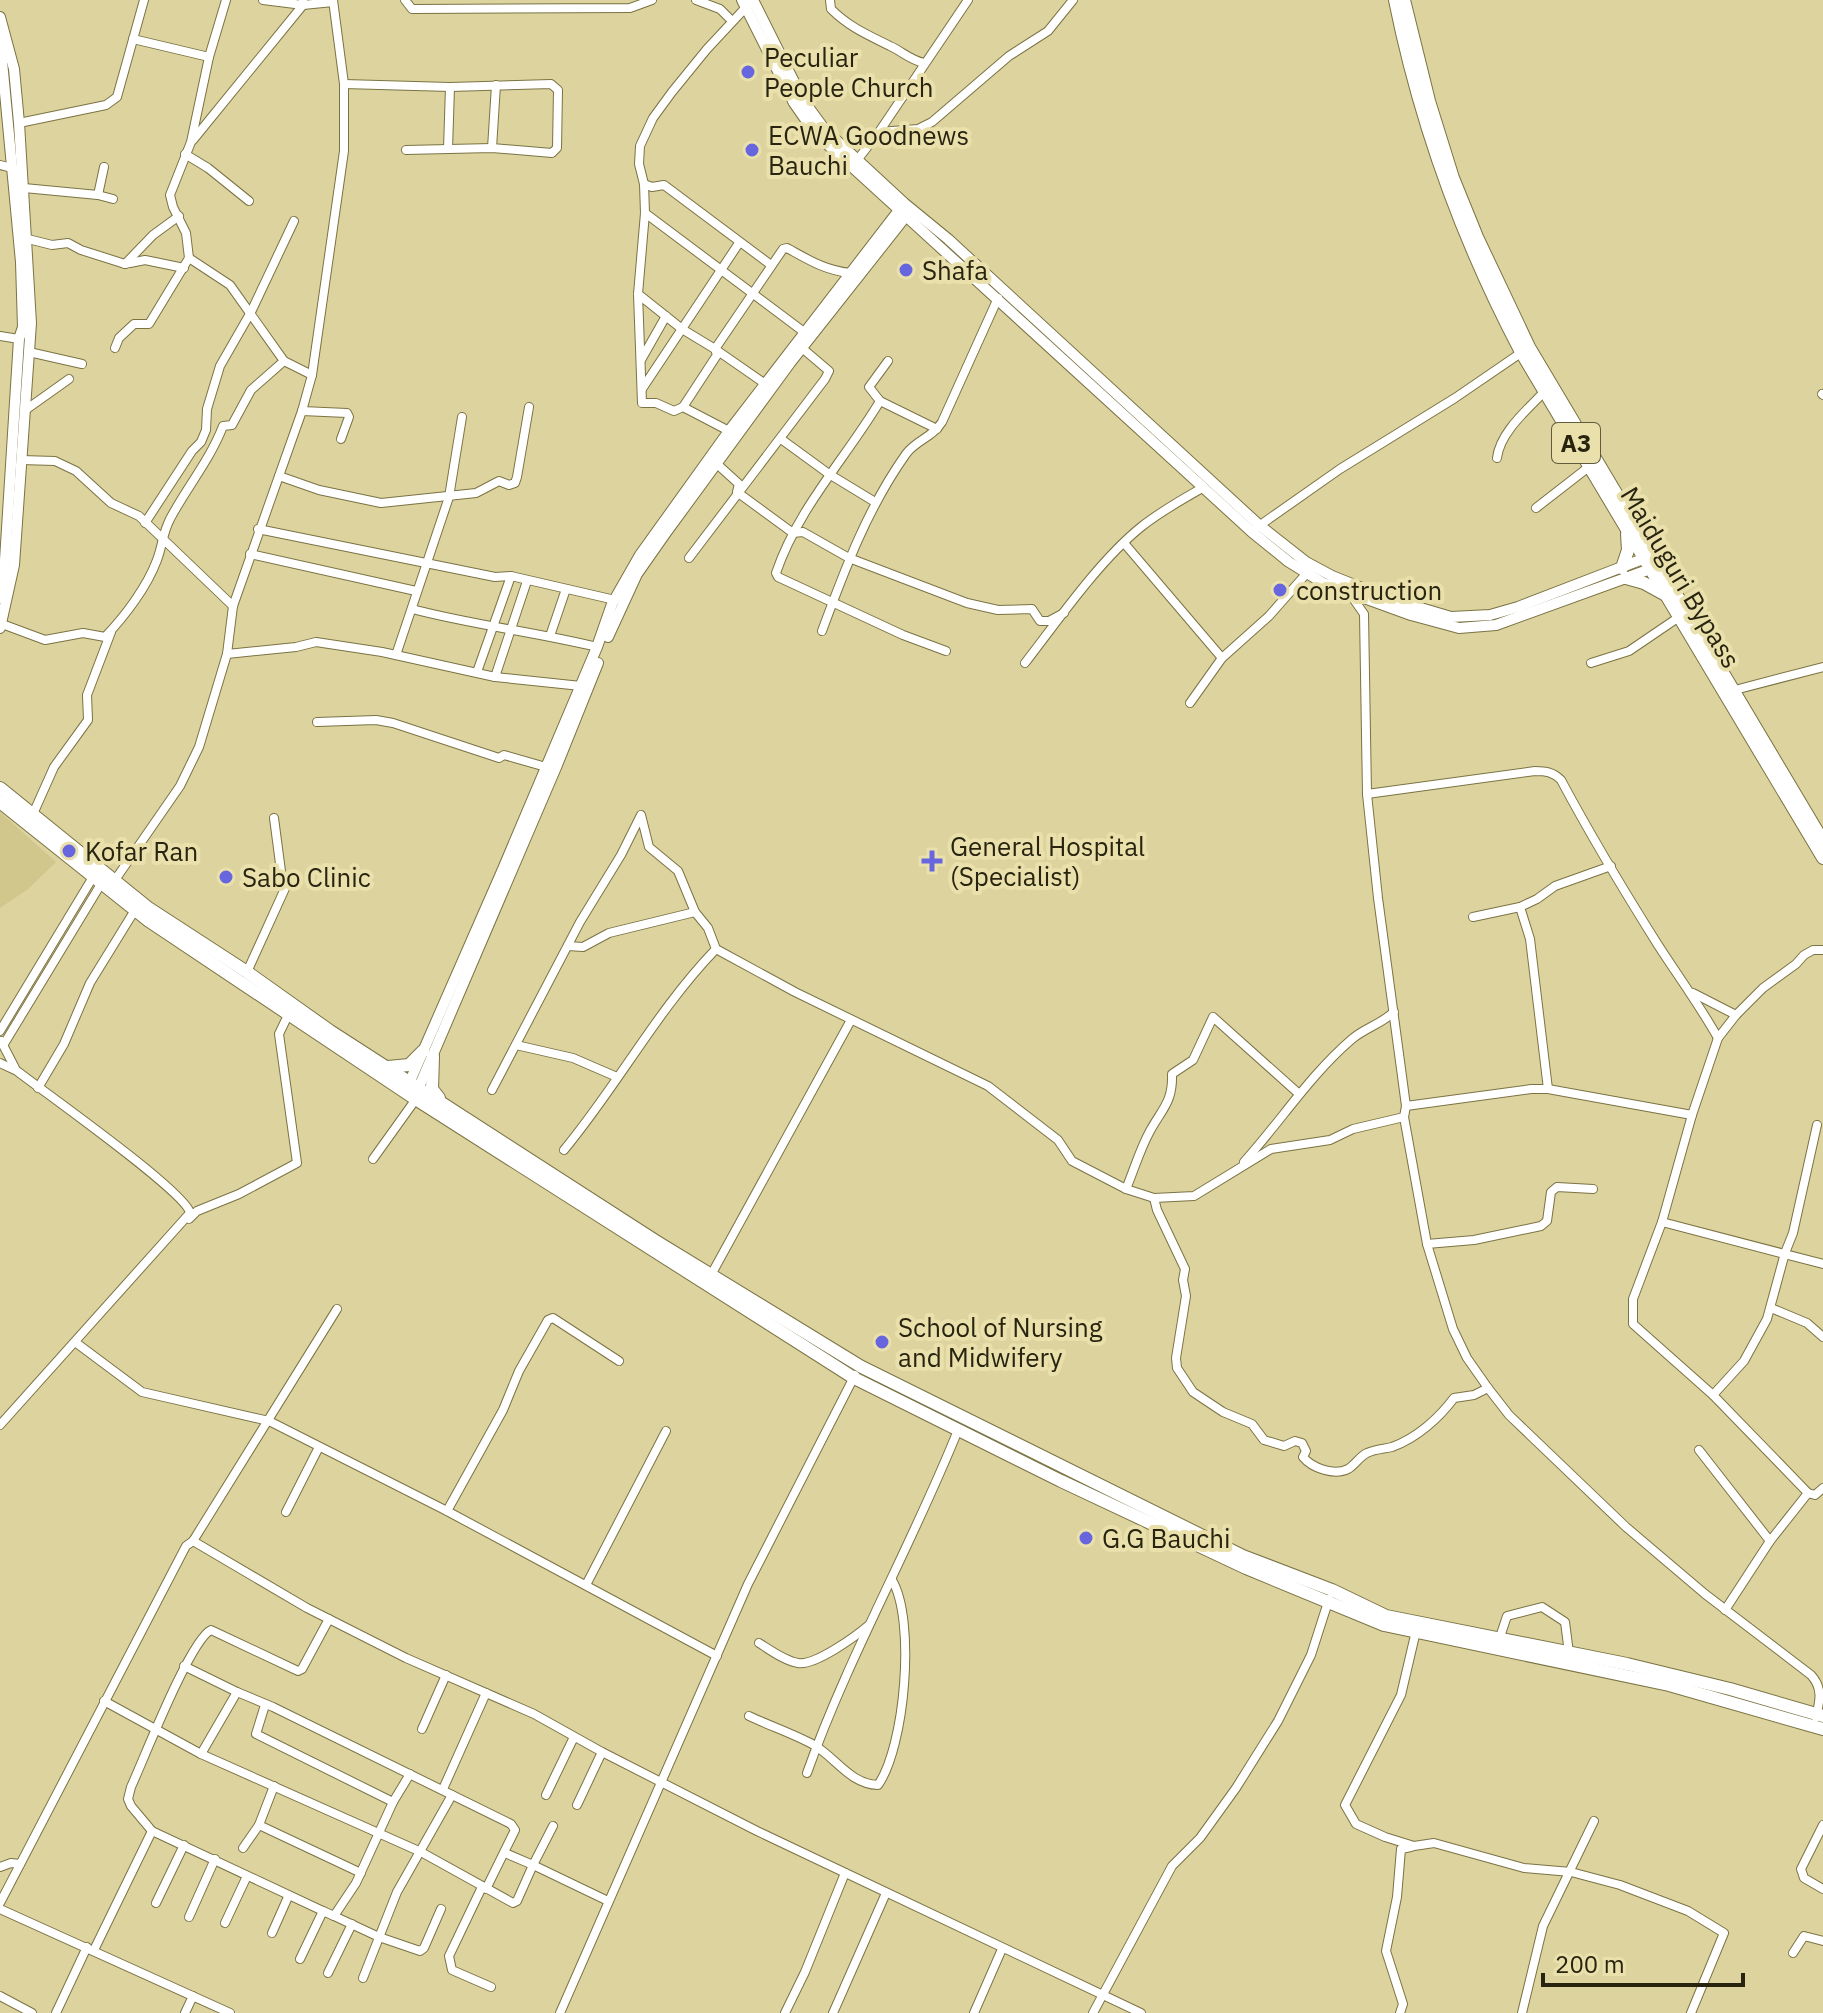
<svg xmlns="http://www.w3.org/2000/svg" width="1823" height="2013" font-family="'IBM Plex Sans',sans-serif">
<rect width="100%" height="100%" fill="#dcd39f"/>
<polygon fill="#d1c78c" points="0,812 56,862 28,889 0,908"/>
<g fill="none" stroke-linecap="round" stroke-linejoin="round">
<g stroke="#7b7343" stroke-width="10">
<g id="minor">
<polyline points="263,0 303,5 333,2"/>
<polyline points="405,0 412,9 630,8 652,0"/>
<polyline points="696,0 720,9 732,21"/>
<path d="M 830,0 L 831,9 C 849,27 868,35 890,46 C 903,52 910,60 924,63"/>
<polyline points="133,39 209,57"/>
<polyline points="344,84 450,87 551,84 558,90 557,148 552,153 492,148 406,150"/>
<polyline points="19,123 106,105 117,97 144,0"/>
<polyline points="879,132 918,129 932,122 1009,56 1048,31 1073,0"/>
<polyline points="193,140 303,5 303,0"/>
<polyline points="492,148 496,85"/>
<polyline points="448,149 450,87"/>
<polyline points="185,154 208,168 249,201"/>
<polyline points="858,159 879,132 968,0"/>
<polyline points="0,165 12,168"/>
<polyline points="644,184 652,187 664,185 771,265"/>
<polyline points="24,188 98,195 113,199"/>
<polyline points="98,195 104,167"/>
<polyline points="645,213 804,332"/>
<polyline points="28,239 52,245 68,243 81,250 125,264"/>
<polyline points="189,258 230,285 284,361"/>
<polyline points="129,263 125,264 153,235 179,216"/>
<polyline points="130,263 145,260 184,268"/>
<polyline points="638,294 682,329 715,349 764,383"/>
<polyline points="0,336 19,339"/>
<polyline points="115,348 119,338 134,324 149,324 189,258 186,233 173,207 170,195 191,142 209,57 226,0"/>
<polyline points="29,352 82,364"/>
<polyline points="641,360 666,316"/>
<path d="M 888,361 L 869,387 L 880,401 C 846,458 798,508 776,573 L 778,577 L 903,635 L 946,651"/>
<polyline points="642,389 739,243"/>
<polyline points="1822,394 1823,395"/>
<polyline points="880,401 937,429"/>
<path d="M 683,407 L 717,355 L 715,349 L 783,249 L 787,248 C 809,260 824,270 850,273"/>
<polyline points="24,411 69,379"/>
<polyline points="302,411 347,413 349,417 341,439"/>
<polyline points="729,431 683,407 674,411 656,403 642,403 638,294 645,213 644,184 639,164 640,146 653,118 672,92 707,49 749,4"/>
<polyline points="781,439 829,474 875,502"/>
<path d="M 1497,458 C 1500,432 1528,409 1545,391"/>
<polyline points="21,460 55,461 76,471 111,503 139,516 233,606"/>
<polyline points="717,464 739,484 737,492 793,533 803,532 849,558 967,603 998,610 1032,609 1040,621 1049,621 1064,613"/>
<polyline points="279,476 319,490 381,503 476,493 499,481 509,485 515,483 517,477 529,407"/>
<polyline points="1536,508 1590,466"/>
<polyline points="145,523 192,451 201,442 206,430 207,409 220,366 251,312 294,221"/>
<polyline points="1256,528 1340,469 1455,398 1525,350"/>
<polyline points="258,529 495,577 511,576 615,600"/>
<polyline points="1124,543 1222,658"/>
<polyline points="250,554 416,591"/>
<polyline points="689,558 825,379 829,371 802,348"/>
<path d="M 1350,594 L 1364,614 L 1367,794 L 1378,898 L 1406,1106 L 1404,1117 L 1427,1244 L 1453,1329 L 1467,1358 L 1488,1388 L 1509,1415 L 1626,1527 L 1705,1594 L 1811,1675 C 1823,1688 1820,1701 1816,1717"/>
<path d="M 412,609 C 473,625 535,632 597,647"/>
<path d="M 2,624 L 45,640 L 83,633 L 105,637 C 125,616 147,587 157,560 C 163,544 162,535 170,519 C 187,487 210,460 223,426 L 232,425 L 251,390 L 284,361 L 312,375"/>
<path d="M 822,631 C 845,569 867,509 906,454 C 916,440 932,438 942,422 L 998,298"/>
<polyline points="550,636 566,589"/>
<polyline points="227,654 296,647 316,642 382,652 495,677 581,686"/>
<polyline points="396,655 449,497 462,417"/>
<path d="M 1025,663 C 1059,619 1099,561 1141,527 C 1161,511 1183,499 1204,487"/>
<polyline points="1591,663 1629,651 1679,617"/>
<polyline points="477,672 511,576"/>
<polyline points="495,677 527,581"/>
<polyline points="1731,691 1823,667"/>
<polyline points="1190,703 1222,658 1269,616 1306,574"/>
<polyline points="317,722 376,720 393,723 499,758 504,755 546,767"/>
<path d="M 1367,794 L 1535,771 C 1546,771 1553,772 1561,780 C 1591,836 1624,891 1658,945 C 1678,976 1700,1006 1718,1038"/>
<polyline points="33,814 54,767 88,720 87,695 111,632"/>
<polyline points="115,880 180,786 199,747 227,654 233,606 302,411 312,375 344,151 344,84 333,0"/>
<polyline points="1473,917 1520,907"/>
<polyline points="568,946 583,947 609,933 695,912"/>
<polyline points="247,972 287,884 282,879 274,818"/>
<polyline points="1693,993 1736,1015"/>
<polyline points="0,1031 93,877"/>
<polyline points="1,1041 15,1068"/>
<polyline points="4,1044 101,884"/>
<polyline points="516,1045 573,1058 617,1077"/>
<path d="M 0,1063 L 17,1071 C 44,1092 186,1192 190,1213 L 0,1425"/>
<polyline points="38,1088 64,1044 90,983 135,910"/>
<polyline points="1548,1089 1530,939 1520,907 1537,899 1555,886 1611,866"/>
<polyline points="492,1090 580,922 621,855 641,815 649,847 678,871 695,912 708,928 716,949 795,992 988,1086 1058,1140 1072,1161 1126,1189 1154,1198 1194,1196 1271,1149 1330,1140 1353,1129 1404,1117"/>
<polyline points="1406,1106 1531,1089 1548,1089 1692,1115"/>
<path d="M 564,1150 C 618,1085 657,1010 716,949"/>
<polyline points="373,1159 416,1099"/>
<path d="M 1244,1162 C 1281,1121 1310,1075 1352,1039 C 1365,1028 1381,1024 1394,1012"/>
<path d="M 1126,1189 C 1134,1170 1140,1149 1150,1131 C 1162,1109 1173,1102 1172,1074 L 1193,1060 L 1213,1017 L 1298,1093"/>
<path d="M 1154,1198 L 1157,1210 L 1185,1269 L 1183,1280 L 1186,1296 L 1176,1358 L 1177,1368 L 1193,1392 L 1223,1412 L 1252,1424 L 1264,1440 L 1284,1446 L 1295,1441 L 1302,1443 L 1306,1451 L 1303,1457 C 1312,1468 1334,1476 1348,1469 C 1355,1465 1360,1456 1367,1453 C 1375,1449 1384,1449 1392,1447 C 1417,1438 1439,1418 1454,1398 L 1474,1395 L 1488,1388"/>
<polyline points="189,1219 197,1211 239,1194 297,1163 279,1034 289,1013"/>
<polyline points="1662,1222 1823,1264"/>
<polyline points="1427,1244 1474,1240 1541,1226 1547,1221 1551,1192 1557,1187 1593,1189"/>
<polyline points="711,1275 851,1020"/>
<polyline points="1771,1308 1807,1323 1823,1337"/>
<polyline points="75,1342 142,1392 269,1421 447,1511 717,1656"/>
<polyline points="1713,1395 1744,1361 1767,1319 1785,1253 1793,1233 1817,1125"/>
<polyline points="1699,1450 1770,1541"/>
<polyline points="1808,1493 1815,1495 1823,1488"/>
<polyline points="447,1511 503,1410 519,1371 548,1320 553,1318 619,1361"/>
<polyline points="286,1512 319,1447"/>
<polyline points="193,1541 307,1608 406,1658 534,1714 602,1752 757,1831 1141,2013"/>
<polyline points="586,1585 666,1431"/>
<polyline points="1725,1610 1770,1541 1808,1493 1713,1395 1633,1324 1633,1299 1662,1222 1692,1115 1718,1038 1736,1015 1763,988 1796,964 1804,955 1813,950 1823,950"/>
<polyline points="1416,1631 1401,1695 1345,1805 1356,1824 1385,1837 1414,1846 1434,1843 1524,1868 1571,1872 1620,1885 1688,1911 1724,1933 1691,2013"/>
<polyline points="1499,1640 1507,1616 1542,1607 1565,1622 1569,1653"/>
<path d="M 759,1643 C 770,1650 785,1661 798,1663 C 815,1666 856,1636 869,1625"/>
<polyline points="184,1666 237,1692"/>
<polyline points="104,1701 201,1754 421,1852 513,1903 517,1901 533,1865 608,1901"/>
<polyline points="265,1705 256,1734 393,1802"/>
<path d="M 749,1716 C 770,1726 794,1734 814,1745 C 836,1758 850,1784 878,1785 C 905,1747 916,1620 892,1580"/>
<polyline points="422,1729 446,1675"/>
<polyline points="201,1754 237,1692 273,1707 511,1824 515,1830 486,1889"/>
<path d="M 807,1773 C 848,1657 912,1545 958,1430"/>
<polyline points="274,1786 259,1825 361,1873"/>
<polyline points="443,1789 486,1693"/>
<polyline points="546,1795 574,1737"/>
<polyline points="577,1805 602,1752"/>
<polyline points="1823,1825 1801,1869 1804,1878 1823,1889"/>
<polyline points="243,1848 259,1825"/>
<polyline points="505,1853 533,1865 553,1826"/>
<polyline points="0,1867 11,1863 20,1864"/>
<polyline points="482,1887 449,1956 452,1970 491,1987"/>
<polyline points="0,1903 186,1546 193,1541 337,1309"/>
<polyline points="156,1903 184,1845"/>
<polyline points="0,1909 230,2013"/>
<path d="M 323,1911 L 152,1831 L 131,1806 L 128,1799 L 131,1787 C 144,1759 190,1640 211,1630 L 298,1671 L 302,1669 L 329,1619"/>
<polyline points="334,1916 379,1937 420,1951 424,1948 441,1909"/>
<polyline points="189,1917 215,1859"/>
<polyline points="225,1923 247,1876"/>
<polyline points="272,1933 288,1897"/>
<polyline points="94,1950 152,1831"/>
<polyline points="1793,1953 1804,1936 1823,1941"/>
<polyline points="300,1959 323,1911 334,1916 356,1883 393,1802 410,1774"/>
<polyline points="328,1973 352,1924"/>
<polyline points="363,1978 397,1892 452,1795"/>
<polyline points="0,1996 32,2013"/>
<polyline points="56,2013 87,1947"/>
<polyline points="185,2013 193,1996"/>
<polyline points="560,2013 748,1584 855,1375"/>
<polyline points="785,2013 805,1972 845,1873"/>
<polyline points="833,2013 886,1893"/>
<polyline points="974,2013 1002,1949"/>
<polyline points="1093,2013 1172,1866 1200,1838 1236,1788 1278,1721 1311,1655 1329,1599"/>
<polyline points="1400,2013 1403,2004 1386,1951 1397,1897 1401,1849 1411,1847"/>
<polyline points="1522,2013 1543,1926 1594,1821"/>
</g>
</g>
<g stroke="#7b7343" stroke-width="12">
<g id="tertiary">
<polyline points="742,0 794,103 815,133 1252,532 1289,562 1323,583 1411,615 1459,628 1496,625 1656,567"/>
<polyline points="753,0 803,100 825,130 904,203 948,239 1259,525 1306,562 1332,576 1387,598 1451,617 1490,615 1518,607 1648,557"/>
<polyline points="0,17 14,69 19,123 31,323 14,565 0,628"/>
<polyline points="0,40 21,262 23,327 19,339 5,560 0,598"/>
<polyline points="608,637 637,574 665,534 790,363 910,211"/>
<polyline points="407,1088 503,869 597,647 612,604 640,555 729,431 903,205"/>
<polyline points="416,1094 557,765 598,663"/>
</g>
</g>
<g stroke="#7b7343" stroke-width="14">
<g id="primary">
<polyline points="0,788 147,907 247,972 330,1031 654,1240 860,1366 1243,1556 1332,1590 1386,1616 1627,1664 1730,1689 1823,1716"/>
<polyline points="0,802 149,921 414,1098 854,1378 1061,1481 1246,1568 1384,1625 1669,1685 1823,1729"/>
<polyline points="433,1056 432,1089 439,1098"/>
<polyline points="388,1067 409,1065 423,1051"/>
</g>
</g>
<g stroke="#7b7343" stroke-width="14">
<g id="trunk">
<path d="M 1395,0 C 1420,124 1462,240 1521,352 L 1823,858"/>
<polyline points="1404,0 1429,101 1453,178 1477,237 1529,347 1823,841"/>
<polyline points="1622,568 1628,550 1627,534"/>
<polyline points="1626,578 1644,583 1664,594"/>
</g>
</g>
<use href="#minor" stroke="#fff" stroke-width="8"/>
<use href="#tertiary" stroke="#fff" stroke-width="10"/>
<use href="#primary" stroke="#fff" stroke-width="12"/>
<use href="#trunk" stroke="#fff" stroke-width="12"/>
</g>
<g fill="#6766df" stroke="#e9e0ac" stroke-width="3">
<circle cx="748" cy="72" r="8"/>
<circle cx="752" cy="150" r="8"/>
<circle cx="906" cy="270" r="8"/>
<circle cx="1280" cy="590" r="8"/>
<circle cx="69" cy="851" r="8"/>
<path d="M928 849h8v8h8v8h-8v8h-8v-8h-8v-8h8z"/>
<circle cx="226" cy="877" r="8"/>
<circle cx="882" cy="1342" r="8"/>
<circle cx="1086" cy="1538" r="8"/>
</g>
<g text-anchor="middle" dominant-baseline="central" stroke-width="8" stroke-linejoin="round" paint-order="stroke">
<rect fill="#e9e0ac" stroke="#625c3f" stroke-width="2" x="1552" y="423" width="48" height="40" rx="6"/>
<g font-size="24" font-weight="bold" fill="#282410">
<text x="1576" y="443">A3</text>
</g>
<g font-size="26" fill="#282410" stroke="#e9e0ac" text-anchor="start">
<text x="764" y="57">Peculiar<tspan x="764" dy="30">People Church</tspan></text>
<text x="768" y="135">ECWA Goodnews<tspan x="768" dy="30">Bauchi</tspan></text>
<text x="922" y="270">Shafa</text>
<text x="1296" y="590">construction</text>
<text x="950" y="846">General Hospital<tspan x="950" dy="30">(Specialist)</tspan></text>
<text x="85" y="851">Kofar Ran</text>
<text x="242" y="877">Sabo Clinic</text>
<text x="898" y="1327">School of Nursing<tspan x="898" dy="30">and Midwifery</tspan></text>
<text x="1102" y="1538">G.G Bauchi</text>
</g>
<g font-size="26" fill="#282410" stroke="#e9e0ac">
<text transform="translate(1681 577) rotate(59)">Maiduguri Bypass</text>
</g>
</g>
<path d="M1543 1973v12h200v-12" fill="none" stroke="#282410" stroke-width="4"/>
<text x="1555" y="1973" font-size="24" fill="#282410" stroke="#e9e0ac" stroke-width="6" paint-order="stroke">200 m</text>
</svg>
